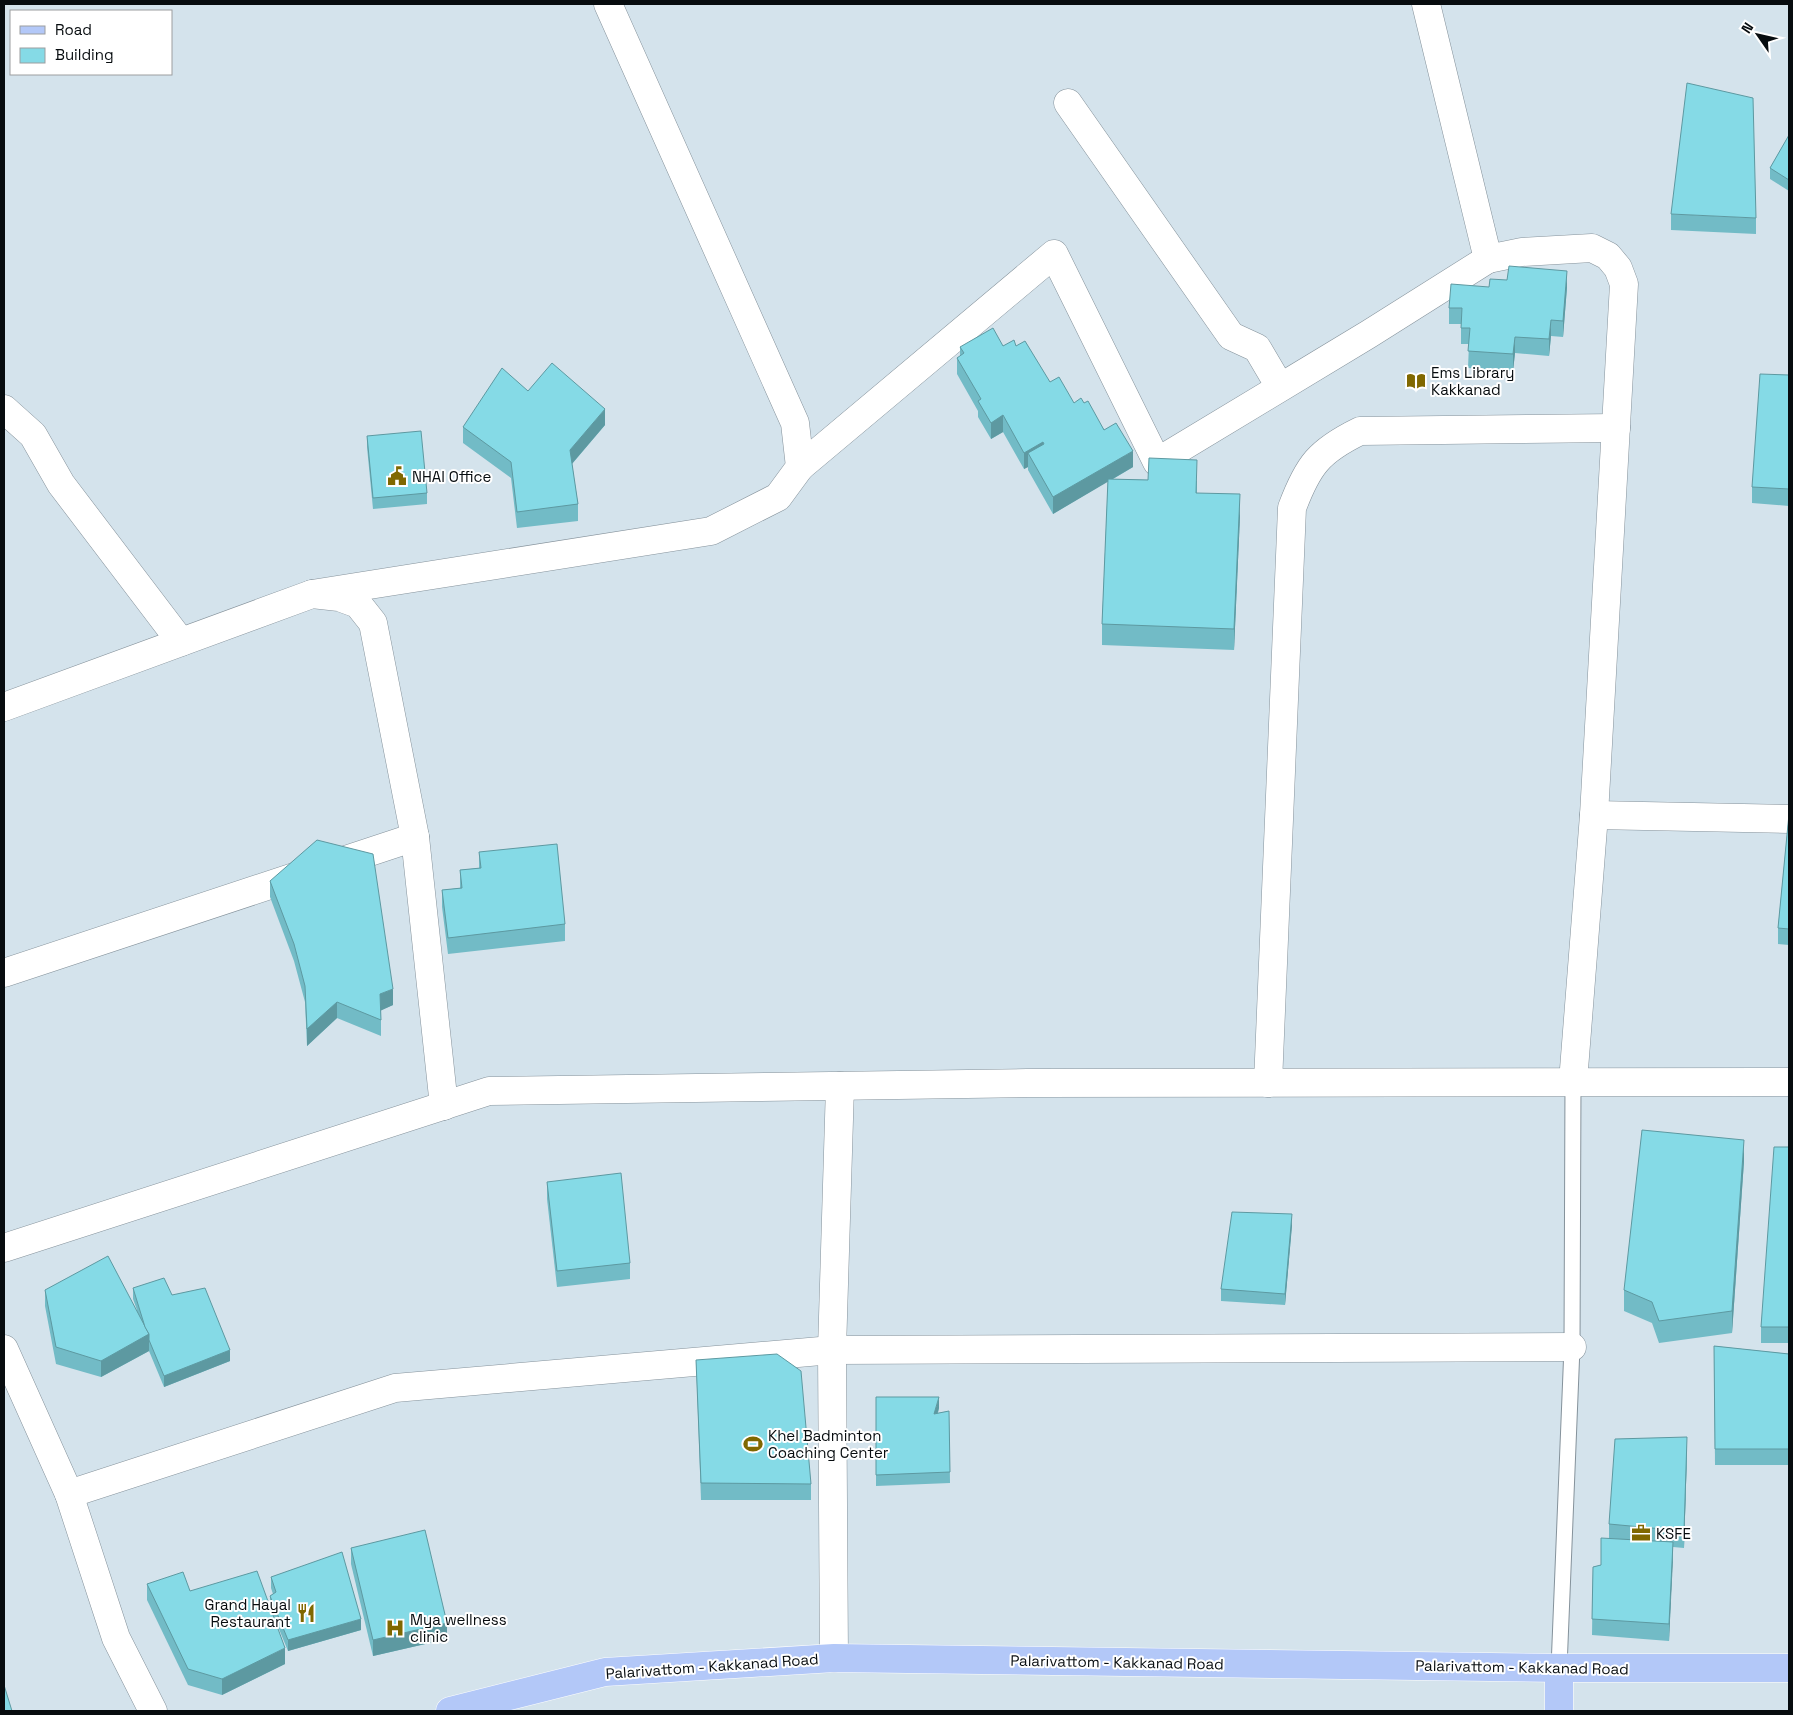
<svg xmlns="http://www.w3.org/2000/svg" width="1793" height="1715" font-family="'Space Grotesk',sans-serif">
<rect width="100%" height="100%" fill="#d4e3ec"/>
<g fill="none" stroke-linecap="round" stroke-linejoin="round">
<g stroke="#85929b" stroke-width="17">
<polyline id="lane" points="1559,1668 1572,1347 1573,1082"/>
</g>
<g stroke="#85929b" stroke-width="29">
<g id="street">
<polyline points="1426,4 1488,259 1522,252 1592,248 1608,256 1618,268 1624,284 1594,815 1573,1082"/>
<polyline points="1068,103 1231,336 1257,348 1280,387"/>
<polyline points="4,409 33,435 61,484 181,642"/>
<polyline points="800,467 1054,254 1157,462 1369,334 1488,259"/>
<polyline points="312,594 711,531 778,497 800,467 795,423 608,4"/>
<polyline points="4,707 312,594 339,597 358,604 373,623 415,837 444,1106"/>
<polyline points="1594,815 1789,819"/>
<polyline points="4,973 415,837"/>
<path d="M 1268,1083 L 1292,508 C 1308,465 1319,451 1360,431 L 1616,428"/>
<polyline points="4,1248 489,1091 1027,1083 1789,1082"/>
<polyline points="4,1349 69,1494 116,1638 153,1711"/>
<polyline points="69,1494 395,1388 832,1350 1572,1347"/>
<polyline points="834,1658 832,1350 840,1086"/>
</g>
</g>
<g stroke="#fff" stroke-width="29">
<g id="primary">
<polyline points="450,1711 605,1672 834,1658 1559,1668 1789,1668"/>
<polyline points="1559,1711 1559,1668"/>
</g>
</g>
<use href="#lane" stroke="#fff" stroke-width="15"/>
<use href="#street" stroke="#fff" stroke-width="28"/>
<use href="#primary" stroke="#b3c8f8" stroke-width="28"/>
</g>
<g fill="#72bbc6">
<polygon points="1789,135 1789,191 1770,179 1770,168"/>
<polygon points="1671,214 1756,218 1756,234 1671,230"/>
<polygon points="1489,287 1567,287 1563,337 1551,336 1549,356 1515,353 1513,371 1468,368 1469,344 1461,344 1461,324 1449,324 1449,308"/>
<polygon points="1016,346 1050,382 1074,403 1084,403 1133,467 1113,479 1197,481 1197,493 1240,516 1234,650 1102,645 1102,624 1108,481 1053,514 1028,470 1028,467 1024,469 1003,432 991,439 978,417 978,411 957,374 957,358 960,356 960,347"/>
<polygon points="1789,375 1789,506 1752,503 1752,487"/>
<polygon points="528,391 605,425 572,464 578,504 578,521 517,528 511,478 463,443 463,427"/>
<polygon points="367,436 427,493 427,504 373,509 367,447"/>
<polygon points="1789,814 1789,945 1778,944 1778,928"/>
<polygon points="479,852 565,924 565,941 448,954 442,907 442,890 460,888 460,870 479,868"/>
<polygon points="270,881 393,1005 381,1010 381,1036 337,1018 307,1046 305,1002 294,961 270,897"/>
<polygon points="1789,1147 1789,1343 1761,1343 1761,1327"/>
<polygon points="1744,1161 1732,1333 1659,1343 1652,1323 1624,1311 1624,1290"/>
<polygon points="547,1182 630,1263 630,1279 557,1287 547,1199"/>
<polygon points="1292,1225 1285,1305 1221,1301 1221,1289"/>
<polygon points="133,1288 172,1295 230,1361 164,1387 149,1351 101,1377 56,1364 45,1306 45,1290 137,1310 133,1299"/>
<polygon points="1714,1346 1789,1354 1789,1465 1715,1465"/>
<polygon points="696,1360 811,1484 811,1500 701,1500"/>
<polygon points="876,1397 939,1408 938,1413 949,1411 950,1483 876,1486"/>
<polygon points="1687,1453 1684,1548 1673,1547 1669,1641 1592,1635 1593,1567 1601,1565 1609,1539 1609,1524"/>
<polygon points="351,1548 447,1639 373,1656 351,1564"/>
<polygon points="271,1577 361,1630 288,1651 270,1607 270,1596 273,1594 271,1588"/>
<polygon points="147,1584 190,1591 285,1664 222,1695 188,1685 147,1600"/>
</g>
<g fill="#5d99a1">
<polygon points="1567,271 1567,287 1563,337 1563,321"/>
<polygon points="1551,320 1551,336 1549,356 1549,339"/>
<polygon points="1515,337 1515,353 1513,371 1513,354"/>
<polygon points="605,409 605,425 570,466 570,450"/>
<polygon points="1003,415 1003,432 991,439 991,423"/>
<polygon points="1043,442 1043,458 1028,453 1028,467 1024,469 1024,453"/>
<polygon points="1133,451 1133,467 1053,514 1053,497"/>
<polygon points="1240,494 1240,516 1234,650 1234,629"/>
<polygon points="393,989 393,1005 380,1011 380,994"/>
<polygon points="337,1002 337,1018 307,1046 307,1029"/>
<polygon points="1744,1140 1744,1161 1732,1333 1732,1311"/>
<polygon points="1292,1214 1292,1225 1285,1305 1285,1294"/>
<polygon points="149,1334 149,1351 101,1377 101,1361"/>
<polygon points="230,1350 230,1361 164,1387 164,1376"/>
<polygon points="939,1397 939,1408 934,1425 934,1414"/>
<polygon points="1687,1437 1687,1453 1684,1548 1684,1531"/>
<polygon points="1673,1542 1673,1559 1669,1641 1669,1624"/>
<polygon points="361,1619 361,1630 288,1651 288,1640"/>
<polygon points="447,1623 447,1639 373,1656 373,1640"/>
<polygon points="285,1648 285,1664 222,1695 222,1679"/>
</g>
<g fill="#85dae6" stroke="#5d99a1">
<polygon points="1687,83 1753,98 1756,218 1671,214"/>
<polygon points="1789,135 1789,180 1770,168"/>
<polygon points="1509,266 1567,271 1563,321 1551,320 1549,339 1515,337 1513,354 1468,351 1470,328 1461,328 1462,308 1449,308 1451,284 1489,287 1490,279 1507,280"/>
<polygon points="993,328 1003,346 1014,340 1016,346 1025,341 1050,382 1059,377 1074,403 1081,398 1084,403 1088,401 1104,430 1116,423 1133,451 1053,497 1028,453 1044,444 1043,442 1024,453 1003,415 991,423 978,401 981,399 957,358 964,353 960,347"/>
<polygon points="552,363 605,409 570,450 578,504 517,512 511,462 463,427 502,368 528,391"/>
<polygon points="1760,374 1789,375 1789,489 1752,487"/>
<polygon points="421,431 427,493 373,498 367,436"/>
<polygon points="1149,458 1197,460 1196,493 1240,494 1234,629 1102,624 1108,479 1148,480"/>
<polygon points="1789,814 1789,929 1778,928"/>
<polygon points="317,840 373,854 393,989 380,994 381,1020 337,1002 307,1029 305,986 294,944 270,881"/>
<polygon points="557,844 565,924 448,938 442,890 462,888 460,870 481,868 479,852"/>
<polygon points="1642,1130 1744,1140 1732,1311 1659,1321 1652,1302 1624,1290"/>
<polygon points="1774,1147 1789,1147 1789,1327 1761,1327"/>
<polygon points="621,1173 630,1263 557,1271 547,1182"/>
<polygon points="1232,1212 1292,1214 1285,1294 1221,1289"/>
<polygon points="108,1256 149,1334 101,1361 56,1347 45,1290"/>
<polygon points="164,1278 172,1295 205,1288 230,1350 164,1376 149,1340 149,1334 145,1327 133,1288"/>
<polygon points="1714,1346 1789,1354 1789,1449 1715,1449"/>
<polygon points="777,1354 801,1371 811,1484 701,1483 696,1360"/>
<polygon points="876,1397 939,1397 934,1414 949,1411 950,1472 876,1475"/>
<polygon points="1687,1437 1684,1531 1609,1524 1615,1439"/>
<polygon points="425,1530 447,1623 373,1640 351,1548"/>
<polygon points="1601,1538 1673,1542 1669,1624 1592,1619 1593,1567 1601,1565"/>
<polygon points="342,1552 361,1619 288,1640 270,1596 276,1592 271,1577"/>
<polygon points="257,1571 285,1648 222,1679 188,1669 147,1584 183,1572 190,1591"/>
<polygon points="4,1685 12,1711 4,1711"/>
</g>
<defs>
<g id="library-bare" transform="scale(1.5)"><path d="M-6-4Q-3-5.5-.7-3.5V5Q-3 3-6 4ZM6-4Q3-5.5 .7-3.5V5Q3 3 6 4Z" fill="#806800" stroke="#fff" stroke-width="2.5" paint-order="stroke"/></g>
<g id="civic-bare" transform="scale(1.5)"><path d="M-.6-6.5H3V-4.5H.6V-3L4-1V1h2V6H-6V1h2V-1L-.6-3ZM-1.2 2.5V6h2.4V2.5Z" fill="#806800" stroke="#fff" stroke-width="2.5" paint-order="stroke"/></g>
<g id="stadium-bare" transform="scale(1.5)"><path d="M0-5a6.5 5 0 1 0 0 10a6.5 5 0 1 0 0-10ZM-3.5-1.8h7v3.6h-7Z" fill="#806800" stroke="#fff" stroke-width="2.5" paint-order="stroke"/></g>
<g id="office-bare" transform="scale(1.5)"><path d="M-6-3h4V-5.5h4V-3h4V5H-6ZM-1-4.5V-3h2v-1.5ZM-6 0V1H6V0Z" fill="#806800" stroke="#fff" stroke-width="2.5" paint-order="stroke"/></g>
<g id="restaurant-bare" transform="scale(1.5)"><path d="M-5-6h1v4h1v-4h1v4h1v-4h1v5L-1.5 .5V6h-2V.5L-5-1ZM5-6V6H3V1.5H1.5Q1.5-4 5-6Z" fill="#806800" stroke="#fff" stroke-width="2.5" paint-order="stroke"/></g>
<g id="hospital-bare" transform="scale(1.5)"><path d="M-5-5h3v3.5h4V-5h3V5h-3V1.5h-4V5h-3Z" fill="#806800" stroke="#fff" stroke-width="2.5" paint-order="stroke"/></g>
</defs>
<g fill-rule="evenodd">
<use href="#library-bare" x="1416" y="381"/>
<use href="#civic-bare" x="397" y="476"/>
<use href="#stadium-bare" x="753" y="1444"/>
<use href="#office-bare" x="1641" y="1533"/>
<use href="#restaurant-bare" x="306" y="1613"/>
<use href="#hospital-bare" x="395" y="1628"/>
</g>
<g text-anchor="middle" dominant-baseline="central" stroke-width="4" stroke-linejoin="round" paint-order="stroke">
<g font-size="15" fill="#070c0f" stroke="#fff" text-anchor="start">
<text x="1431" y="372">Ems Library<tspan x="1431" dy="17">Kakkanad</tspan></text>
<text x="412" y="476">NHAI Office</text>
<text x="768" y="1435">Khel Badminton<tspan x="768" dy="17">Coaching Center</tspan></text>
<text x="1656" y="1533">KSFE</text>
<text x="291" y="1604" text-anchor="end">Grand Hayal<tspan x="291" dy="17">Restaurant</tspan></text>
<text x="410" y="1619">Mya wellness<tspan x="410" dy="17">clinic</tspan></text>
</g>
<g font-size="15" fill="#070c0f" stroke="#fff">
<text transform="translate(1117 1662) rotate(1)">Palarivattom - Kakkanad Road</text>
<text transform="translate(712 1666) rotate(-4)">Palarivattom - Kakkanad Road</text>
<text transform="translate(1522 1667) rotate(1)">Palarivattom - Kakkanad Road</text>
</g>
</g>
<rect width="1793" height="1715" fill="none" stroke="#070c0f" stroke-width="10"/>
<rect x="10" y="10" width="162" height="65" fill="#ffffff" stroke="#9c9e9f"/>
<rect x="20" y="26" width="25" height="8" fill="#b3c8f8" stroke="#9c9e9f"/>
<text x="55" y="35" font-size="15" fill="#070c0f">Road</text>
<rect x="20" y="48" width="25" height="15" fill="#85dae6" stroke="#9c9e9f"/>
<text x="55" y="60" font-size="15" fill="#070c0f">Building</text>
<g transform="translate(1758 35) rotate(304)" stroke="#ffffff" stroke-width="4" paint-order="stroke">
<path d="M0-4L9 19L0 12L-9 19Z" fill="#070c0f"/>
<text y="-8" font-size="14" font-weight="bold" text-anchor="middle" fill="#070c0f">N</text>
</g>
</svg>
